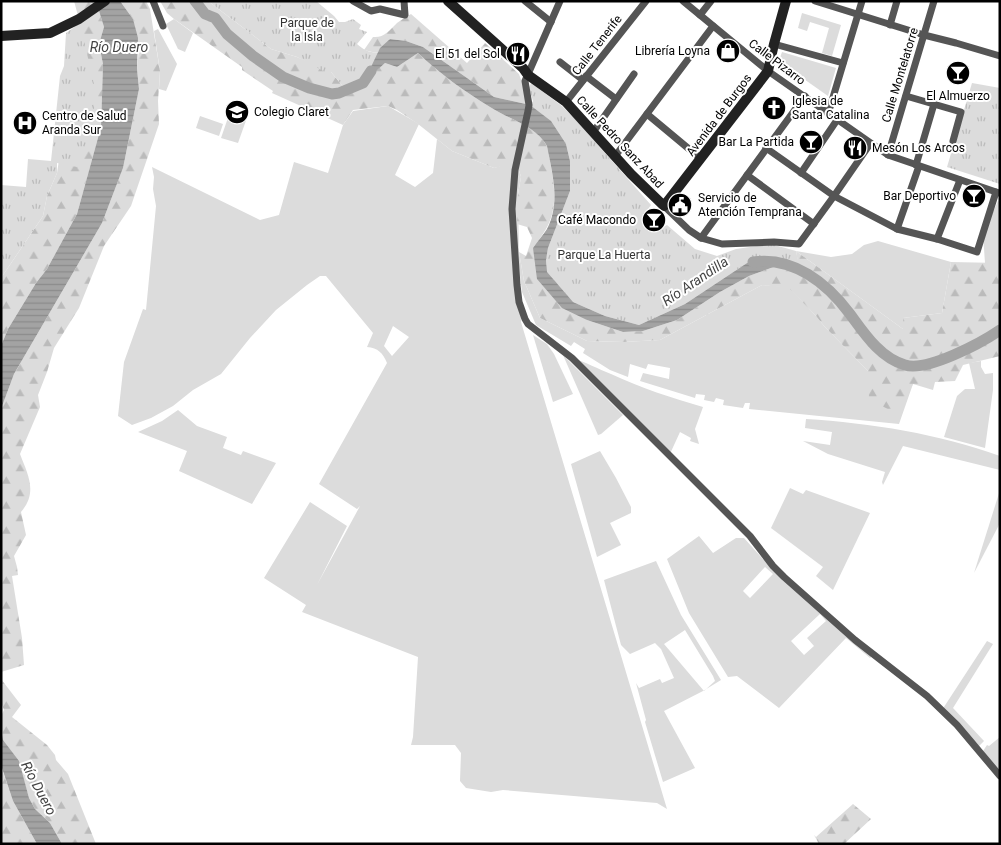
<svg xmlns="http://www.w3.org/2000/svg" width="1001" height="845" font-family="Roboto,sans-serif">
<defs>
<pattern id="forest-firs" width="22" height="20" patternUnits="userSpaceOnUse" patternTransform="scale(1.25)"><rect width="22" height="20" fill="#dcdcdc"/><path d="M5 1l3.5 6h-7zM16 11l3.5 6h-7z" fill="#bbb"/></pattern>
<pattern id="park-tufts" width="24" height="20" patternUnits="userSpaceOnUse" patternTransform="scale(1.25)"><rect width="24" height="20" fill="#dcdcdc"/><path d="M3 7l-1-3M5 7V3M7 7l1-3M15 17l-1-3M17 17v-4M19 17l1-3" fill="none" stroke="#bbb"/></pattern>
<pattern id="water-rules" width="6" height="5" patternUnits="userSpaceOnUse" patternTransform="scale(1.25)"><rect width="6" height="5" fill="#a3a3a3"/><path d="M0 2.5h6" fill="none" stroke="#8b8b8b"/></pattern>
</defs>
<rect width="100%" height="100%" fill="#fff"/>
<g fill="#dcdcdc" fill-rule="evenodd">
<polygon points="802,13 841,25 832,56 822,53 829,28 810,22 807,31 798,28"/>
<polygon points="174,19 193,33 185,52 178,49 166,24"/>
<polygon points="158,29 177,64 166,91 159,89 160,71 154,31"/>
<polygon points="782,52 836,68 828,96 784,65 779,71 776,69"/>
<polygon points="232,106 249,112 238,143 221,138"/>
<path d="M 388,106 L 419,124 L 395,175 L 415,187 L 433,173 L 437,139 L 452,151 L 494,168 L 516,161 L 521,177 L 518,194 L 519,252 L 524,281 L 540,318 L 587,341 L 623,342 L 660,340 L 762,285 L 789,287 L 816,316 L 824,326 L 868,371 L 913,384 L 899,424 L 749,409 L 750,403 L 745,403 L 743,408 L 723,405 L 724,400 L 716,398 L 714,402 L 704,400 L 705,395 L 696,394 L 695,398 L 640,381 L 643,373 L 669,379 L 670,368 L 648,364 L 646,369 L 630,364 L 628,377 L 610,370 L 583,353 L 585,349 L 574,342 L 571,346 L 536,325 L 522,292 L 519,266 L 521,322 L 667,809 L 657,803 L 503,790 L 491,792 L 466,788 L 460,781 L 461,753 L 455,745 L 411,745 L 413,737 L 418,657 L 302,612 L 306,605 L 264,578 L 310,502 L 347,526 L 317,585 L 360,506 L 357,509 L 319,484 L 387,363 C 383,353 378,348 367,347 L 373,333 L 326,276 L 320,276 L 307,285 L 276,310 L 250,338 L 221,374 L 193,390 L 173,406 L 151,418 L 132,425 L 118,416 L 124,362 L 143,309 L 146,310 L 156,206 L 153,189 L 154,177 L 152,167 L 260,220 L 279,215 L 294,162 L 328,173 L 343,125 L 353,111 ZM 393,326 L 409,337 L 392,356 L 384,346 Z"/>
<polygon points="200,116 223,124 219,136 196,128"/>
<polygon points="998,201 1000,202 1000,263 985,263 983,234"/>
<polygon points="878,241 951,262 942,313 903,318 903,329 796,251 831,257 852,254 864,245"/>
<polygon points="533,335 547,344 554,354 573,394 553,402"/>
<polygon points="563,355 623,415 601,434 598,435"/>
<path d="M 572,358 C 586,362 598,369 611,374 C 641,388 672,398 703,407 L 695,429 L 699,444 L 690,441 L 691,438 L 680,432 L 669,456 Z"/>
<polygon points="981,361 981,367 985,374 993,373 993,390 985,448 944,437 957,396 965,389 975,389 969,363"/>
<polygon points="178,410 197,426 227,437 223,448 241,455 243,451 276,463 252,504 179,471 187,451 138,432 162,421"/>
<path d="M 806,419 C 871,423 939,434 1000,456 L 1000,470 L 903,446 L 883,485 L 882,482 L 885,472 L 828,454 L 803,441 L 830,445 L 832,432 L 805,428 Z"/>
<polygon points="600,451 616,478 631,507 631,513 610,523 621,545 597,557 571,464"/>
<polygon points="790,488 803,494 806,490 870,513 833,590 816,576 823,567 771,528"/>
<polygon points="1000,490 1000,523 974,573"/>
<path d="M 699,536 L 713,553 L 736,538 L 744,538 L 771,568 L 872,656 L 870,658 L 846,638 L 779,708 L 737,676 L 728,677 L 689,613 L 667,559 ZM 765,567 L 773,574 L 750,598 L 743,591 ZM 820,614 L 826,621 L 807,638 L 814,646 L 804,655 L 791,641 Z"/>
<path d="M 656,561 L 681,615 L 721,680 L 703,691 L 664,711 L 695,768 L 663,782 L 645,722 L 646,720 L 636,683 L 639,688 L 660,679 L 662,683 L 674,678 L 661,649 L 655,643 L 630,654 L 621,645 L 604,580 ZM 685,630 L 713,676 L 715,681 L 704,691 L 664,644 Z"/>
<polygon points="987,641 993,644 953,708 984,741 979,746 942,710"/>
<polygon points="1000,737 1000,773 983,751 987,745 989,746"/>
</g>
<g fill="url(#forest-firs)">
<polygon points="74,1 99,1 99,11 104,27 99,44 103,64 101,127 77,214 47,269 36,283 8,329 1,346 1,278 43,216 47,196 57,173 80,23"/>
<path d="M 120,1 L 146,1 L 150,9 L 160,71 L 158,101 L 159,124 L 131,206 L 104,246 L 79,308 L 54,348 L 47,372 L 38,395 L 40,407 L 20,454 C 28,475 38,492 21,512 L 26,535 L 14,556 L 17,567 L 18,575 L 12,576 L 22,638 L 24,665 L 1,672 L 1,409 L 14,374 L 102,223 L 123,168 L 139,89 L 137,69 L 139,48 L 133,19 Z"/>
<path d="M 160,1 L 208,1 L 271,49 L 297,57 L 331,72 L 346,90 L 362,83 L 385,63 L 397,67 L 418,53 C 440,74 464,91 490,107 C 508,119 536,126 547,146 C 552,173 561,203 546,229 C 542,236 537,242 533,248 L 587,320 L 623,332 L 643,331 L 677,320 L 720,292 L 749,276 L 779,265 L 788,265 L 799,268 L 796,251 L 903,329 L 903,318 L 942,313 L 951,262 L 1000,263 L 1000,356 L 963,365 L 955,381 L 935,382 L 933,390 L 913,384 L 897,414 L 869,399 L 868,371 L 824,326 L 816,316 L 789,288 L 762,285 L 660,340 L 623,342 L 587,341 L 540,318 L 524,281 L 519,252 L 526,256 L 532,238 L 527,227 L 517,224 L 518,194 L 521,177 L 517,163 L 494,168 L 452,151 L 418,124 L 397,110 L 388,106 L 353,110 L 343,125 L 272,93 L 273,91 L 242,70 L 242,67 L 174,19 L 167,13 Z"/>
<path d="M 411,14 L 467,63 L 485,43 L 519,74 L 530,105 L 494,97 L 423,47 L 406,41 L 390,39 L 378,52 L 372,52 L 364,50 L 373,37 C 384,38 389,31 397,23 C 401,20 406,17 411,14 Z"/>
<polygon points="1,679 21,705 12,717 47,745 55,755 56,760 68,774 96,844 62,844 50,823 35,809 29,798 18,761 3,740 1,716 4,710 1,702"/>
<polygon points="1,766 13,801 37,844 1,844"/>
<polygon points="853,804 871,819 844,844 819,844 814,835 816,837"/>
</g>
<g fill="url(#park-tufts)">
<path d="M 208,1 L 316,1 L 334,16 L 339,22 L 345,22 L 353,19 L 361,25 L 359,29 L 367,32 L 357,44 C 365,51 370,53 380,52 L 371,71 L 363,83 L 346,90 L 331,72 L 327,73 L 297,57 L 271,49 Z"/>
<polygon points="80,23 96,93 92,129 77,167 57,163 57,173 47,196 43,216 1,278 1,185 26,187 28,159 51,161 60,76 64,66 66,33"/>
<polygon points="531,83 562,106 574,118 651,205 646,212 647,222 653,228 663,227 667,225 695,249 717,256 736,249 771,244 796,251 800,269 788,265 779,265 778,263 765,261 747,263 685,304 639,325 605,316 573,302 547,272 546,260 548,248 570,191 570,161 566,144 530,105 533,101 529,88"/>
<polygon points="972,83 1000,88 1000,184 947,167"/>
</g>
<g fill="url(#water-rules)">
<polygon points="99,1 120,1 133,19 138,38 137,69 139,89 123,168 102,223 14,374 1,409 1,346 8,329 36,283 47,269 77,214 101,127 103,64 99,44 104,27 99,11"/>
<path d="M 390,39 L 406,41 L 423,47 L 494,97 L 530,105 L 551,121 L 566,144 L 570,161 L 570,191 L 548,248 L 546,260 L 547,272 L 573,302 L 605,316 L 639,325 L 685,304 L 747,263 L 765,261 L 778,263 L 779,265 L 749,276 L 720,292 L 677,320 L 643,331 L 623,332 L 587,320 L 562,308 L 537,279 L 533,248 C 537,242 543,235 547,229 C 561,202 552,173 547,146 C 536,126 508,119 490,107 C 464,91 440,74 418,53 L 397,67 L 385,63 L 363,83 L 356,85 L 370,69 L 380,48 Z"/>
<polygon points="1,730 3,740 19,761 29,798 35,809 50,823 62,844 37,844 13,801 1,765"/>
</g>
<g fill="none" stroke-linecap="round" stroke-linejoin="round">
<g stroke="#a3a3a3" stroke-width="11">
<polyline points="195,1 205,14 215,18 227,34 253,56 283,77 309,88 332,94 339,93 363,83 371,71"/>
<path d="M 753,262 C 793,256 827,283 850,314 C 864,333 880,358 905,365 C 927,372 981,343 1000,330"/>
</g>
<g stroke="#555" stroke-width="7">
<polyline points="153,1 163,26"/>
<polyline points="353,1 371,11 380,9 405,15 404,1"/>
<polyline points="525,1 551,22"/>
<polyline points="560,1 525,81 529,105 528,111 515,170 512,209 517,285 519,302 525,319 528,324 572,358 750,536 773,566 784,577 855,640 927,696 957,725 1000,776"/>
<polyline points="683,1 768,71 888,155 999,193"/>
<polyline points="815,1 924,35 956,43 1000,56"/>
<polyline points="700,15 711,1"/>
<polyline points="890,25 897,1"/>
<polyline points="774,44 843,63"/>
<polyline points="560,62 583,80"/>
<polyline points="586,76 616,99"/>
<polyline points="906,96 961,112 953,141"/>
<polyline points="566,102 646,1"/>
<polyline points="647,114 701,159"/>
<polyline points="828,114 862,1"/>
<polyline points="594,131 634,74"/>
<polyline points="766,148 834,196 870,144"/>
<polyline points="616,155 713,26"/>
<polyline points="888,155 934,1"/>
<polyline points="916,165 934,104"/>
<polyline points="801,173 837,120"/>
<polyline points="747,175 814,224"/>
<polyline points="664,206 689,230 701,238 722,244 774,242 799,244 834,196 897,229 937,239 977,252 996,192"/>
<polyline points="897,229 919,166"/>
<polyline points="701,238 805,96"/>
<polyline points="937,239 960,180"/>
</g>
<g stroke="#222" stroke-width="10">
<polyline points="448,1 494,42 523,68 528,75 566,102 631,174 664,206 768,71 774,44 786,1"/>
<polyline points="1,36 50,33 79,19 105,1"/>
</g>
</g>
<defs>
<g id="shop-disc" transform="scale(1.25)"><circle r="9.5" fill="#000" stroke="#fff"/><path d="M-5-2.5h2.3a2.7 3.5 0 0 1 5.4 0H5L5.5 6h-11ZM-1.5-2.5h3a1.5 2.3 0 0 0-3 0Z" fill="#fff"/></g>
<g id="restaurant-disc" transform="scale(1.25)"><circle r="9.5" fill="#000" stroke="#fff"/><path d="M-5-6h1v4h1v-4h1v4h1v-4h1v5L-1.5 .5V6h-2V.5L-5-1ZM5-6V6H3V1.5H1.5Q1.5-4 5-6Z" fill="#fff"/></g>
<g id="bar-disc" transform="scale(1.25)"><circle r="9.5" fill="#000" stroke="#fff"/><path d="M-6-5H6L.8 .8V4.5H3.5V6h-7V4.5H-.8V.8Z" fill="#fff"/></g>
<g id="church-disc" transform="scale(1.25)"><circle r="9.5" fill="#000" stroke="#fff"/><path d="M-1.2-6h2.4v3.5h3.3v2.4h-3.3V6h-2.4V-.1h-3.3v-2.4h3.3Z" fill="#fff"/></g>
<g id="school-disc" transform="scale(1.25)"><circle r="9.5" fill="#000" stroke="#fff"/><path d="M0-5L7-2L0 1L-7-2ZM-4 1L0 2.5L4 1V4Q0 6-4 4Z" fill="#fff"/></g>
<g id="hospital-disc" transform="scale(1.25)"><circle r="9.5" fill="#000" stroke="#fff"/><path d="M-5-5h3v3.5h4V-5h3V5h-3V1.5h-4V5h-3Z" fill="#fff"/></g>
<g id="civic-disc" transform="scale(1.25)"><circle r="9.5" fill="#000" stroke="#fff"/><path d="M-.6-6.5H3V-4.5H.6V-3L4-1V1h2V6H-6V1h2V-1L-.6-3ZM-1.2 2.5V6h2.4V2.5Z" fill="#fff"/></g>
</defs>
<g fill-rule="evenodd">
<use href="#shop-disc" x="728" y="51"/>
<use href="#restaurant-disc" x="518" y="54"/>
<use href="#bar-disc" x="958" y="73"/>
<use href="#church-disc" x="774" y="108"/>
<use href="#school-disc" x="237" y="112"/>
<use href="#hospital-disc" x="25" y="123"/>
<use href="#bar-disc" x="811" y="142"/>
<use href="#restaurant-disc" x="855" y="148"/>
<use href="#bar-disc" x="974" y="196"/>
<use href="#civic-disc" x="680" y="205"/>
<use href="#bar-disc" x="654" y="220"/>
</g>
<g text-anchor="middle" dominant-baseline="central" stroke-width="4" stroke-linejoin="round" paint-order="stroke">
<g font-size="12" fill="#333" stroke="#fff">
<text x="307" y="23">Parque de<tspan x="307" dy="14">la Isla</tspan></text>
<text x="604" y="255">Parque La Huerta</text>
</g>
<g font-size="12" fill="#000" stroke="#fff">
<text transform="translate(597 45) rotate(-52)">Calle Tenerife</text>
<text transform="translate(777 62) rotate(37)">Calle Pizarro</text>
<text transform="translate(900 75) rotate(-73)">Calle Montelatorre</text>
<text transform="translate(719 115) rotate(-53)">Avenida de Burgos</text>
<text transform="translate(620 142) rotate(47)">Calle Pedro Sanz Abad</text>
</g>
<g font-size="12" fill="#000" stroke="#fff" text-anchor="end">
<text x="710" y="51">Librería Loyna</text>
<text x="500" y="54">El 51 del Sol</text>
<text x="958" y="96" text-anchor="middle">El Almuerzo</text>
<text x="792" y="101" text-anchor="start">Iglesia de<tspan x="792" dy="14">Santa Catalina</tspan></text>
<text x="254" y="112" text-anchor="start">Colegio Claret</text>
<text x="42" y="116" text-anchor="start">Centro de Salud<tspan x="42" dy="14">Aranda Sur</tspan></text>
<text x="794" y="142">Bar La Partida</text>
<text x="872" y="148" text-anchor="start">Mesón Los Arcos</text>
<text x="956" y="196">Bar Deportivo</text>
<text x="698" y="198" text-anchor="start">Servicio de<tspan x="698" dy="14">Atención Temprana</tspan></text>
<text x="636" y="220">Café Macondo</text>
</g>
<g font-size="14" font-style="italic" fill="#444" stroke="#fff">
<text x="119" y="47">Río Duero</text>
<text transform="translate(695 281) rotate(-34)">Río Arandilla</text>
<text transform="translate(39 788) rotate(62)">Río Duero</text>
</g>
</g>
<rect width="1001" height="845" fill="none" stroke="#000000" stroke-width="5"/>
</svg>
